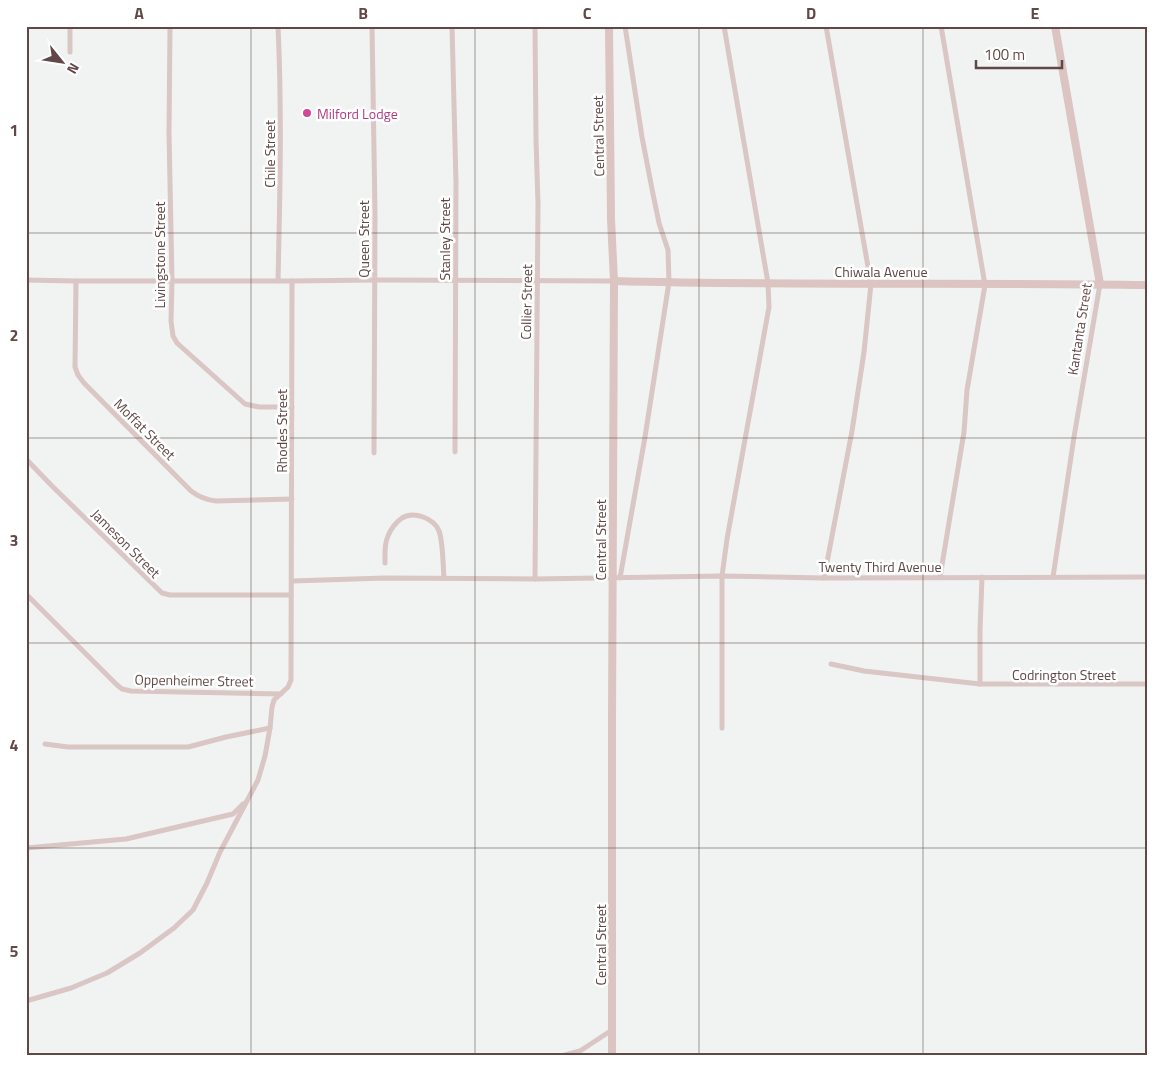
<svg xmlns="http://www.w3.org/2000/svg" width="1174" height="1081" font-family="'Titillium Web',sans-serif">
<rect width="100%" height="100%" fill="#f0f3f2"/>
<g fill="none" stroke-linecap="round" stroke-linejoin="round">
<g stroke="#d9c6c5" stroke-width="5">
<polyline points="170,26 169,133 172,281 171,321 173,336 177,343 245,404 259,407 292,407"/>
<polyline points="372,26 375,214 374,453"/>
<polyline points="452,26 456,183 455,452"/>
<polyline points="535,26 536,139 538,204 535,579"/>
<polyline points="70,52 70,26"/>
<polyline points="26,280 76,281 292,281 374,280 614,281"/>
<path d="M 76,281 L 75,367 L 78,375 L 84,383 L 191,491 C 199,497 206,500 216,501 L 292,499"/>
<path d="M 278,281 C 280,196 282,111 278,26"/>
<polyline points="26,459 52,486 162,593 170,595 291,595"/>
<path d="M 385,563 C 385,554 384,544 388,536 C 390,530 396,522 402,518 C 414,511 434,518 439,531 C 443,541 443,566 444,578"/>
<polyline points="940,577 964,432 967,390 985,285 941,26"/>
<polyline points="1053,577 1074,437 1100,284"/>
<polyline points="620,578 645,437 669,282 668,250 659,223 653,194 642,137 625,26"/>
<polyline points="824,578 852,431 864,352 871,284 826,26"/>
<polyline points="292,581 385,578 535,579 722,576 824,578 1148,577"/>
<polyline points="26,594 116,684 122,689 131,691 281,694"/>
<polyline points="831,664 864,671 980,684 1148,684"/>
<polyline points="980,684 980,630 982,577"/>
<polyline points="722,728 722,576 727,539 769,307 768,283 724,26"/>
<polyline points="45,744 68,747 188,747 226,737 270,728"/>
<polyline points="26,848 126,839 233,814 243,804"/>
<polyline points="26,1001 71,988 107,973 140,953 174,928 193,910 207,883 220,852 258,780 265,756 270,728 272,707 274,700 288,687 291,680 292,281"/>
<polyline points="565,1055 580,1051 612,1030"/>
</g>
<g stroke="#dbc4c1" stroke-width="8">
<polyline points="609,26 611,219 614,281 612,724 612,1055"/>
<polyline points="1055,26 1100,284"/>
<path d="M 614,281 C 792,286 970,282 1148,285"/>
</g>
</g>
<path fill="none" stroke="#604846" stroke-width="1" stroke-opacity="0.55" d="M 251,26 L 251,1055M 475,26 L 475,1055M 699,26 L 699,1055M 923,26 L 923,1055M 26,233 L 1148,233M 26,438 L 1148,438M 26,643 L 1148,643M 26,848 L 1148,848"/>
<circle fill="#d1479c" stroke="#fff" stroke-width="2" cx="307" cy="113" r="5"/>
<g text-anchor="middle" dominant-baseline="central" stroke-width="5" stroke-linejoin="round" paint-order="stroke">
<g font-size="14" fill="#b23c85" stroke="#fff" text-anchor="start">
<text x="317" y="113">Milford Lodge</text>
</g>
<g font-size="14" fill="#604846" stroke="#fff">
<text transform="translate(598 136) rotate(-91)">Central Street</text>
<text transform="translate(269 154) rotate(-90)">Chile Street</text>
<text transform="translate(363 239) rotate(-90)">Queen Street</text>
<text transform="translate(444 239) rotate(-90)">Stanley Street</text>
<text transform="translate(159 255) rotate(-90)">Livingstone Street</text>
<text x="881" y="271">Chiwala Avenue</text>
<text transform="translate(526 302) rotate(-89)">Collier Street</text>
<text transform="translate(1079 329) rotate(-81)">Kantanta Street</text>
<text transform="translate(145 429) rotate(45)">Moffat Street</text>
<text transform="translate(281 431) rotate(-90)">Rhodes Street</text>
<text transform="translate(600 540) rotate(-90)">Central Street</text>
<text transform="translate(126 543) rotate(45)">Jameson Street</text>
<text x="880" y="566">Twenty Third Avenue</text>
<text x="1064" y="674">Codrington Street</text>
<text transform="translate(194 680) rotate(1)">Oppenheimer Street</text>
<text transform="translate(600 945) rotate(-90)">Central Street</text>
</g>
</g>
<rect width="1174" height="1081" fill="none" stroke="#ffffff" stroke-width="55"/>
<g transform="translate(62 62) rotate(120)" stroke="#ffffff" stroke-width="4" paint-order="stroke">
<path d="M0-4L9 19L0 12L-9 19Z" fill="#604846"/>
<text y="-8" font-size="14" font-weight="bold" text-anchor="middle" fill="#604846">N</text>
</g>
<path d="M976 60v8h86v-8" fill="none" stroke="#604846" stroke-width="2.5"/>
<text x="984" y="60" font-size="15" fill="#604846" stroke="#ffffff" stroke-width="4" paint-order="stroke">100 m</text>
<rect x="28" y="28" width="1118" height="1026" fill="none" stroke="#604846" stroke-width="2"/>
<g font-size="16" text-anchor="middle" font-weight="bold" fill="#604846">
<text x="139" y="19">A</text>
<text x="363" y="19">B</text>
<text x="587" y="19">C</text>
<text x="811" y="19">D</text>
<text x="1035" y="19">E</text>
<text x="14" y="136">1</text>
<text x="14" y="341">2</text>
<text x="14" y="546">3</text>
<text x="14" y="751">4</text>
<text x="14" y="957">5</text>
</g>
</svg>
